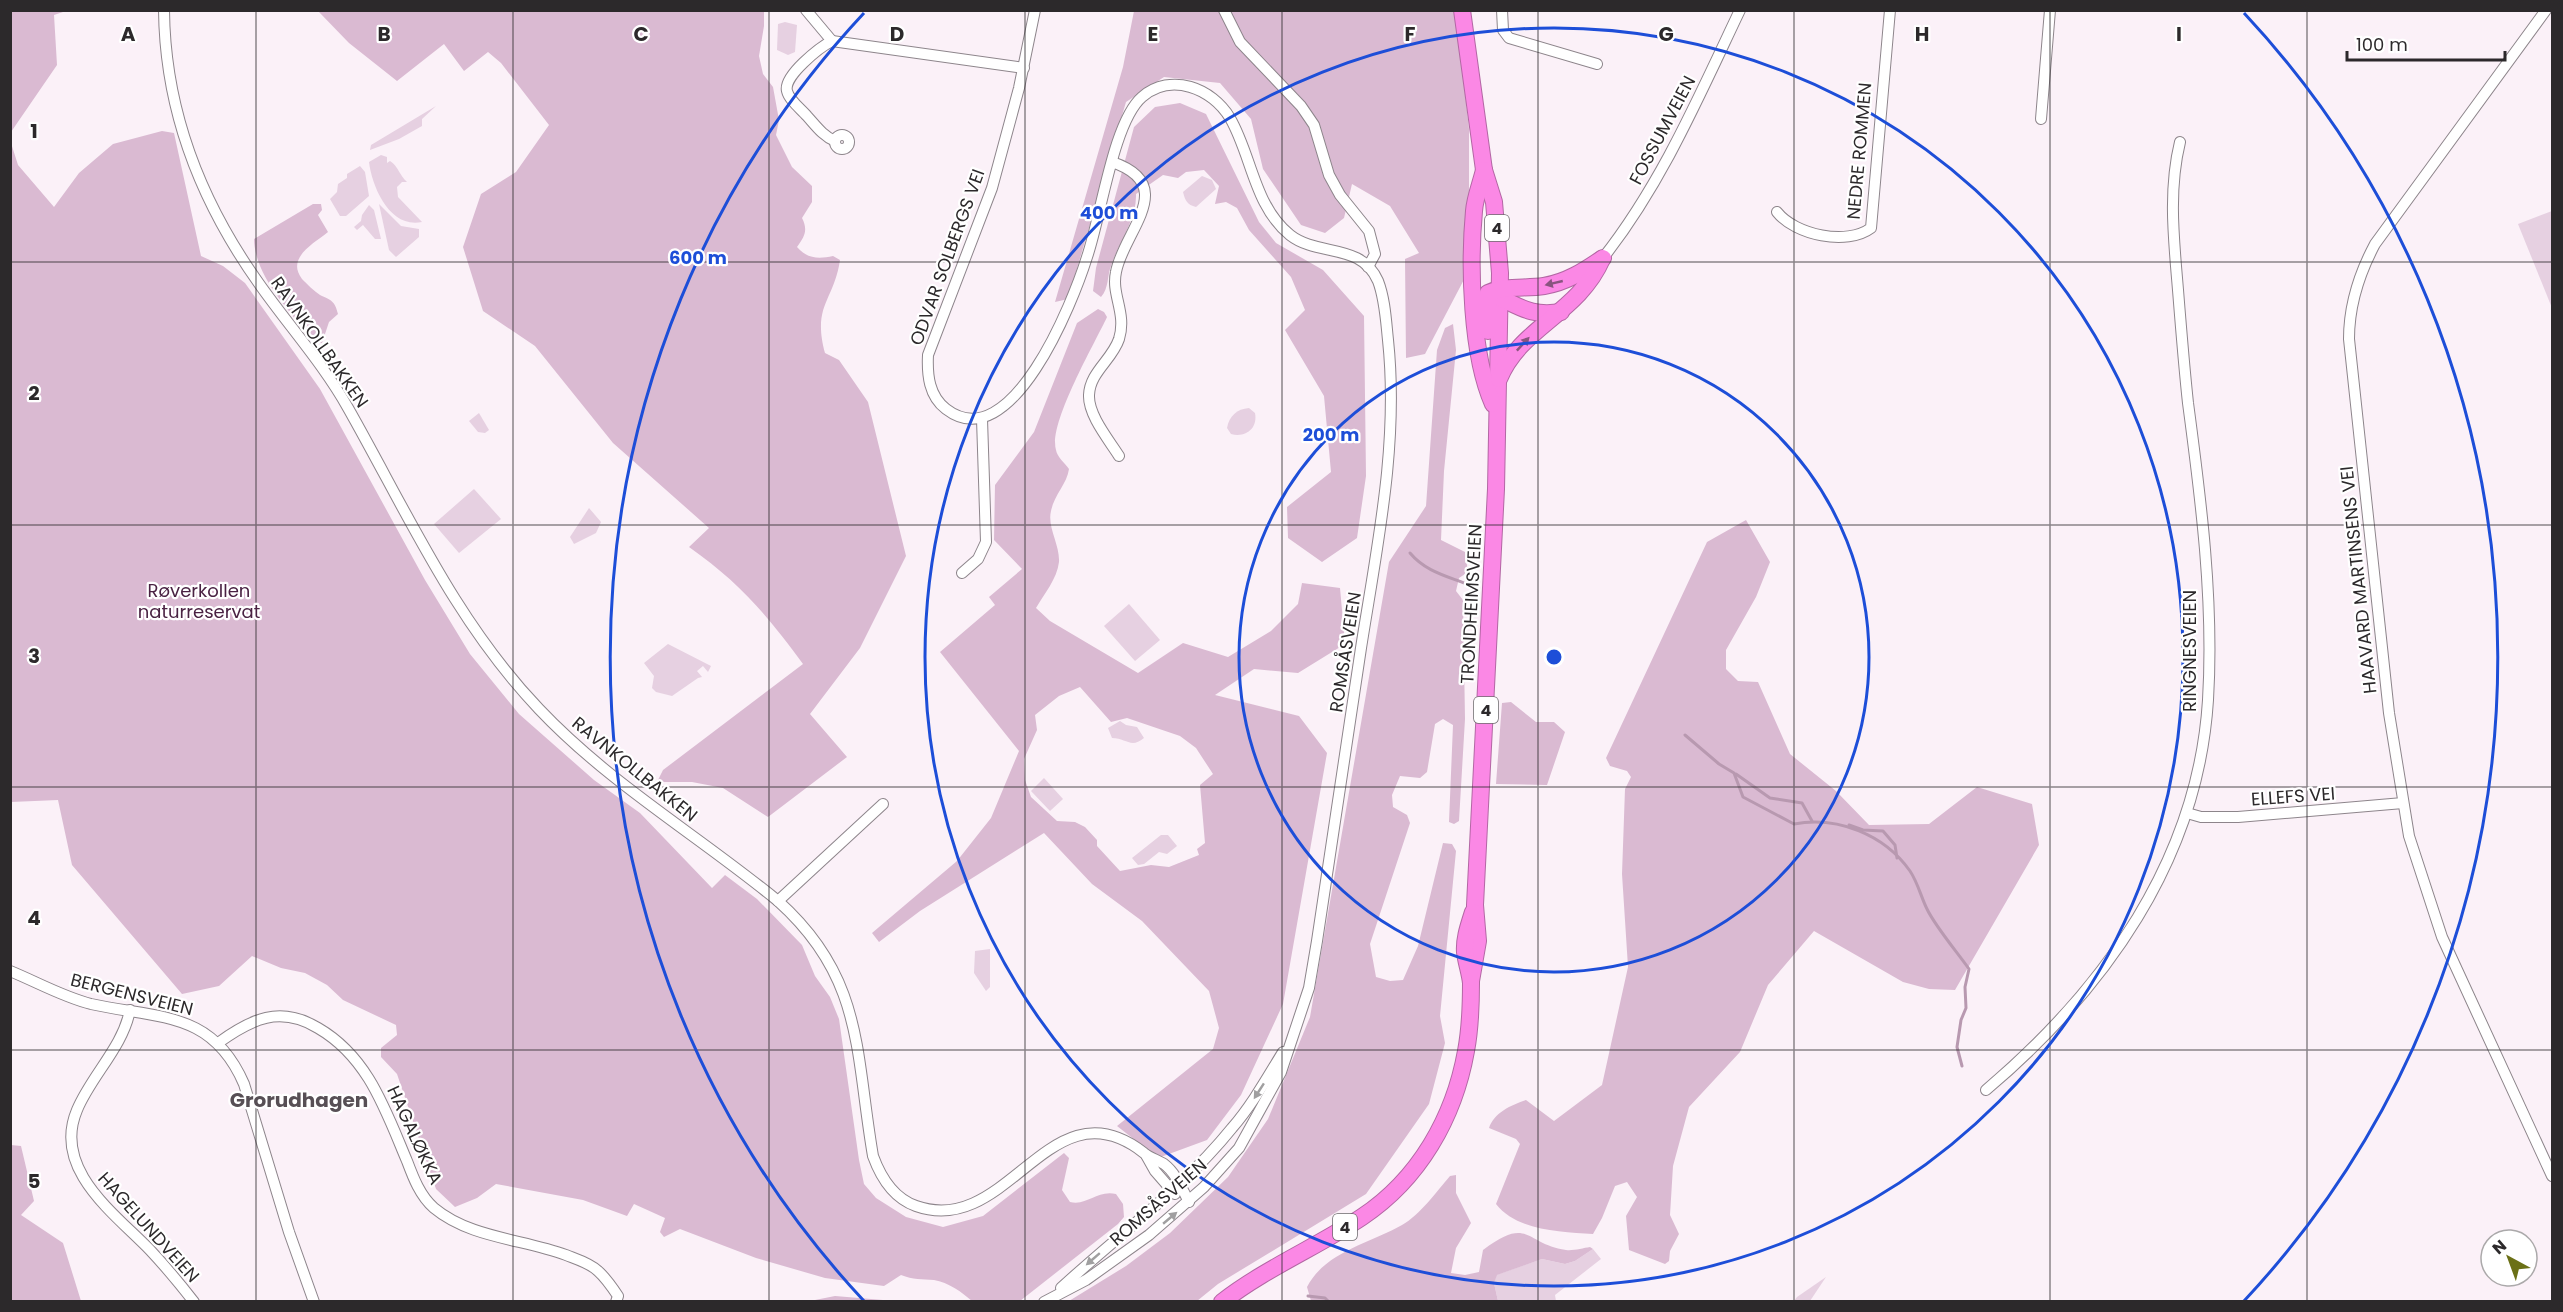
<svg xmlns="http://www.w3.org/2000/svg" width="2563" height="1312" font-family="Poppins,sans-serif">
<rect width="100%" height="100%" fill="#fbf1f8"/>
<g fill="#e6d0e1">
<polygon points="785,22 797,25 795,52 788,55 777,50 778,24"/>
<polygon points="436,106 422,119 422,126 399,139 370,150 371,145"/>
<path d="M 381,155 L 387,157 L 387,163 L 390,161 C 399,167 399,175 407,182 L 402,182 L 397,187 L 398,197 L 422,222 C 390,229 372,187 369,162 Z"/>
<polygon points="360,166 365,172 369,196 346,216 340,216 330,199 337,192 338,184 347,178 347,174"/>
<path d="M 1202,176 L 1212,180 L 1216,189 L 1196,207 C 1187,205 1185,200 1183,192 Z"/>
<polygon points="379,204 401,226 419,229 419,237 396,257 389,250"/>
<polygon points="369,205 374,210 381,239 375,239 363,225 357,230 354,227 361,221 362,215"/>
<polygon points="2552,211 2552,308 2518,224"/>
<path d="M 1249,408 L 1255,413 C 1258,428 1246,438 1231,434 L 1227,428 C 1229,416 1237,409 1249,408 Z"/>
<polygon points="479,413 489,430 485,433 478,432 469,421"/>
<polygon points="474,489 501,519 459,553 434,524"/>
<polygon points="589,508 601,522 596,533 574,544 570,537"/>
<polygon points="1129,604 1160,640 1135,661 1104,626"/>
<polygon points="668,644 711,666 708,672 703,666 697,671 702,677 698,678 672,696 656,692 652,688 654,676 644,663"/>
<path d="M 1120,721 L 1126,725 L 1137,727 L 1144,738 C 1131,749 1126,738 1112,738 L 1108,728 Z"/>
<polygon points="1044,778 1063,799 1050,811 1031,791"/>
<polygon points="1161,835 1168,835 1177,846 1167,854 1159,852 1144,864 1138,865 1132,858"/>
<polygon points="990,949 990,987 986,991 974,973 975,951"/>
<polygon points="1593,1249 1601,1259 1555,1295 1556,1301 1498,1301 1494,1283 1496,1275 1542,1259 1565,1264 1575,1261"/>
<polygon points="1826,1277 1810,1301 1794,1301 1797,1297"/>
</g>
<g fill="#dabad2" fill-rule="evenodd">
<polygon points="11,10 66,11 54,15 57,65 11,132"/>
<path d="M 318,11 L 764,11 L 764,26 L 759,56 L 763,74 L 773,87 L 779,120 L 776,135 L 792,167 L 812,186 L 812,202 L 802,218 C 808,230 805,236 797,247 C 807,259 819,259 833,256 L 840,260 C 834,301 812,305 825,353 L 839,360 L 868,402 L 906,556 L 860,648 L 810,714 L 847,757 L 768,817 L 723,788 L 692,782 L 657,782 L 663,770 L 803,664 C 767,615 739,582 689,547 L 709,528 L 613,443 L 535,346 L 483,311 L 463,247 L 481,194 L 516,172 L 549,125 L 501,63 L 488,52 L 464,71 L 444,44 L 397,81 L 349,43 Z"/>
<polygon points="1134,11 1456,11 1469,129 1469,270 1425,354 1406,358 1405,259 1419,253 1390,206 1352,184 1344,218 1325,233 1301,225 1263,169 1251,119 1220,83 1164,77 1126,102 1068,299 1055,302 1123,67"/>
<path d="M 1180,103 L 1206,114 L 1259,222 L 1276,243 L 1323,270 L 1364,316 L 1366,476 L 1357,538 L 1322,562 L 1288,538 L 1287,507 L 1331,472 L 1324,396 L 1285,330 L 1305,310 L 1291,277 L 1249,230 L 1237,208 L 1226,202 L 1215,204 L 1219,186 L 1204,170 L 1186,172 L 1178,178 L 1163,175 L 1136,194 C 1137,219 1119,242 1111,266 C 1107,276 1109,288 1101,297 L 1093,291 L 1096,268 L 1134,127 L 1155,107 Z"/>
<path d="M 162,131 L 174,133 L 201,256 L 223,266 L 245,283 L 320,389 L 425,580 L 470,654 L 519,714 L 594,780 L 640,813 L 712,888 L 725,875 L 757,899 L 802,945 L 815,976 L 830,997 L 839,1019 L 859,1160 L 864,1184 L 876,1198 L 906,1217 L 943,1227 L 983,1216 L 1064,1153 L 1069,1158 L 1062,1190 L 1070,1202 C 1088,1206 1096,1190 1116,1194 L 1123,1204 L 1124,1217 L 1118,1224 L 1020,1301 L 972,1301 C 963,1293 948,1282 934,1280 C 922,1279 913,1280 901,1275 L 884,1286 L 825,1278 L 756,1258 L 680,1229 L 664,1237 L 660,1232 L 665,1218 L 634,1204 L 627,1216 L 583,1200 L 496,1184 L 477,1198 L 455,1207 L 436,1189 L 397,1074 L 381,1057 L 381,1048 L 397,1035 L 396,1025 L 343,1000 L 327,985 L 305,973 L 281,968 L 252,956 L 219,986 L 182,994 L 72,865 L 58,800 L 11,802 L 11,143 L 18,165 L 54,207 L 79,173 L 113,144 Z"/>
<path d="M 313,204 L 321,204 L 322,210 L 318,215 L 328,232 C 313,244 286,258 302,279 C 307,284 314,291 320,295 C 331,300 335,301 338,314 L 329,322 L 322,343 L 315,343 C 292,313 255,278 254,239 Z"/>
<path d="M 1098,309 L 1104,312 L 1107,317 C 1095,343 1048,424 1056,450 C 1057,457 1065,463 1069,469 C 1067,484 1054,495 1051,511 C 1047,527 1060,545 1059,562 C 1057,579 1044,594 1036,608 L 1050,621 L 1138,673 L 1183,643 L 1228,657 L 1271,631 L 1298,604 L 1302,583 L 1340,588 L 1345,644 L 1298,673 L 1254,669 L 1215,695 L 1299,716 L 1327,753 L 1283,1004 L 1241,1095 L 1207,1140 L 1158,1158 L 1117,1126 L 1213,1049 L 1219,1028 L 1209,991 L 1142,921 L 1092,884 L 1044,833 L 920,911 L 879,942 L 872,933 L 957,861 L 991,818 L 1019,751 L 940,652 L 995,605 L 989,597 L 1022,569 L 994,540 L 995,485 L 1034,432 L 1077,323 ZM 1080,687 L 1111,722 L 1127,718 L 1180,736 L 1196,748 L 1213,774 L 1200,785 L 1205,843 L 1197,849 L 1199,855 L 1169,867 L 1151,865 L 1120,871 L 1097,846 L 1097,840 L 1085,827 L 1075,822 L 1057,821 L 1031,797 L 1025,780 L 1024,759 L 1037,730 L 1035,715 L 1059,696 Z"/>
<polygon points="1453,324 1456,350 1444,471 1441,540 1465,552 1468,572 1459,578 1456,591 1463,600 1465,719 1459,821 1454,824 1449,822 1453,725 1443,719 1435,724 1427,772 1420,778 1400,776 1392,795 1393,807 1407,815 1410,823 1370,944 1376,977 1390,981 1403,980 1418,946 1443,843 1452,844 1456,851 1440,1016 1445,1043 1429,1104 1366,1194 1218,1284 1197,1301 1069,1301 1126,1266 1170,1233 1228,1177 1268,1119 1310,1017 1389,562 1426,506 1437,350 1445,328"/>
<path d="M 1746,520 L 1770,562 L 1756,597 L 1726,650 L 1726,669 L 1738,681 L 1758,682 L 1790,754 L 1836,791 L 1869,825 L 1929,824 L 1977,787 L 2032,804 L 2039,845 L 1955,990 L 1929,989 L 1903,982 L 1814,931 L 1768,985 L 1740,1052 L 1689,1107 L 1673,1166 L 1670,1215 L 1679,1234 L 1670,1251 L 1669,1261 L 1665,1264 L 1629,1250 L 1626,1216 L 1637,1197 L 1627,1182 L 1615,1186 L 1602,1218 L 1593,1234 C 1561,1232 1517,1231 1496,1204 L 1520,1144 L 1516,1139 L 1489,1128 C 1494,1113 1511,1105 1526,1100 L 1554,1121 L 1602,1085 L 1628,967 L 1622,874 L 1625,789 L 1631,777 L 1627,771 L 1610,766 L 1606,758 L 1707,542 Z"/>
<polygon points="1511,702 1536,722 1554,722 1565,732 1547,785 1496,784 1502,703"/>
<polygon points="11,1145 21,1146 34,1201 21,1215 63,1243 81,1301 11,1301"/>
<path d="M 1456,1175 L 1456,1193 L 1471,1223 L 1456,1248 L 1451,1273 L 1465,1275 L 1479,1272 L 1483,1250 C 1530,1215 1524,1244 1566,1250 C 1573,1251 1583,1248 1590,1247 L 1593,1249 L 1575,1261 L 1565,1264 L 1542,1259 L 1497,1275 L 1494,1283 L 1498,1301 L 1311,1301 L 1307,1287 C 1325,1252 1370,1243 1402,1225 C 1420,1215 1437,1191 1450,1176 Z"/>
<polygon points="835,1296 895,1301 810,1301"/>
</g>
<g fill="none" stroke-linecap="round" stroke-linejoin="round">
<g stroke="#b899b0" stroke-width="3">
<path d="M 1410,553 C 1426,572 1447,576 1469,585"/>
<path d="M 1685,735 L 1719,764 L 1734,773 L 1743,797 L 1794,824 C 1837,816 1884,834 1910,871 C 1918,883 1921,897 1927,909 C 1935,926 1957,952 1969,969 L 1965,987 L 1966,1008 L 1961,1020 L 1957,1047 L 1962,1066"/>
<polyline points="1736,774 1770,798 1802,803 1812,821"/>
<polyline points="1849,825 1863,830 1883,831 1895,845 1897,858"/>
<polyline points="1308,1296 1325,1298 1329,1302"/>
</g>
<g stroke="#8d858b" stroke-width="12">
<g id="minor">
<path d="M 164,10 C 165,111 202,204 260,285 C 289,326 324,365 348,408 C 407,512 455,621 539,709 C 610,784 699,836 778,901 C 864,978 855,1052 873,1156 C 881,1178 893,1198 916,1206 C 1009,1239 1050,1079 1144,1153 C 1150,1158 1158,1160 1164,1164 C 1176,1173 1182,1189 1189,1202"/>
<polyline points="806,10 832,41"/>
<path d="M 1035,10 L 1019,88 L 992,188 L 928,355 C 927,375 929,396 946,409 C 1011,459 1073,302 1087,257 C 1101,217 1113,122 1142,97 C 1171,72 1212,88 1230,118 C 1252,156 1254,206 1290,235 C 1318,257 1361,242 1378,281 C 1385,299 1386,321 1388,340 C 1399,444 1377,546 1361,648 C 1346,746 1332,844 1317,941 L 1309,988 L 1281,1072 L 1239,1148 L 1204,1187 L 1149,1235 L 1086,1280 L 1044,1302"/>
<polyline points="1224,10 1240,42 1301,106 1314,125 1329,175 1340,195 1369,231 1375,254 1368,267"/>
<polyline points="1502,10 1503,30 1509,38 1597,64"/>
<path d="M 2546,10 L 2375,244 C 2359,274 2349,305 2349,339 L 2389,713 L 2409,836 L 2442,937 L 2552,1176"/>
<polyline points="2041,119 2050,10"/>
<circle cx="842" cy="142" r="7"/>
<path d="M 835,141 C 823,136 816,126 807,116 C 801,109 789,100 787,91 C 783,76 820,47 832,41 L 1024,68"/>
<path d="M 1112,162 C 1180,185 1123,232 1116,272 C 1111,295 1127,313 1119,339 C 1112,360 1090,372 1089,395 C 1088,415 1109,440 1119,456"/>
<path d="M 1777,212 C 1795,235 1847,246 1871,228 L 1890,10"/>
<path d="M 1603,258 C 1662,183 1699,96 1740,10"/>
<polyline points="962,573 978,559 986,542 982,419"/>
<polyline points="2187,813 2201,817 2238,817 2403,803"/>
<polyline points="778,901 883,804"/>
<path d="M 10,971 C 37,982 63,997 91,1004 C 158,1019 212,1010 244,1084 L 289,1232 L 314,1302"/>
<path d="M 130,1010 C 123,1047 91,1076 77,1110 C 52,1169 114,1213 150,1250 C 165,1266 180,1284 194,1302"/>
<path d="M 218,1043 C 251,1019 280,1005 318,1028 C 368,1057 385,1109 407,1161 C 413,1177 420,1196 434,1208 C 470,1238 523,1239 566,1255 C 576,1259 590,1263 598,1271 C 606,1278 612,1287 618,1296 L 616,1302"/>
<path d="M 1986,1090 C 2104,990 2198,860 2208,700 C 2214,602 2201,500 2188,403 C 2184,366 2181,328 2178,290 C 2174,241 2168,191 2180,142"/>
<polyline points="1146,1155 1155,1171 1175,1194"/>
<path d="M 1061,1288 C 1118,1235 1183,1189 1232,1128 C 1252,1105 1267,1078 1283,1052"/>
</g>
</g>
<g stroke="#b367a4" stroke-width="18">
<g id="highway">
<polyline points="1462,10 1484,170 1494,202 1500,273 1496,489 1475,905 1478,941 1471,981"/>
<path d="M 1484,170 C 1481,183 1475,197 1474,211 C 1469,265 1471,355 1493,404"/>
<path d="M 1491,294 C 1519,305 1528,317 1561,312"/>
<path d="M 1488,331 L 1488,293 C 1506,285 1525,289 1544,286 C 1567,282 1584,271 1603,258"/>
<path d="M 1499,379 C 1520,327 1578,314 1602,259"/>
<path d="M 1222,1302 C 1266,1268 1317,1247 1362,1217 C 1419,1179 1454,1118 1466,1051 C 1470,1030 1471,1005 1471,983 C 1470,973 1466,962 1465,952 C 1464,938 1469,925 1473,912"/>
</g>
</g>
<use href="#minor" stroke="#fff" stroke-width="10"/>
<use href="#highway" stroke="#fb88e5" stroke-width="16"/>
</g>
<defs><path id="oneway-solid" d="M-6-.8H1V-3.2L6.5 0L1 3.2V.8H-6Z" transform="scale(1.5)"/></defs>
<g fill="#89547f">
<use href="#oneway-solid" transform="translate(1554 283) rotate(167)"/>
<use href="#oneway-solid" transform="translate(1523 344) rotate(-47)"/>
</g>
<g fill="#a09fa0">
<use href="#oneway-solid" transform="translate(1259 1091) rotate(123)"/>
<use href="#oneway-solid" transform="translate(1170 1218) rotate(-40)"/>
<use href="#oneway-solid" transform="translate(1093 1259) rotate(139)"/>
</g>
<path fill="none" stroke="#2c292b" stroke-width="1.5" stroke-opacity="0.55" d="M 256,10 L 256,1302M 513,10 L 513,1302M 769,10 L 769,1302M 1025,10 L 1025,1302M 1282,10 L 1282,1302M 1538,10 L 1538,1302M 1794,10 L 1794,1302M 2050,10 L 2050,1302M 2307,10 L 2307,1302M 10,262 L 2552,262M 10,525 L 2552,525M 10,787 L 2552,787M 10,1050 L 2552,1050"/>
<g fill="none" stroke="#1d4ed8" stroke-width="3">
<circle cx="1554" cy="657" r="315"/>
<circle cx="1554" cy="657" r="629"/>
<path d="M864 1301A944 944 0 0 1 864 13M2244 13A944 944 0 0 1 2244 1301"/>
</g>
<g text-anchor="middle" dominant-baseline="central" stroke-width="4.5" stroke-linejoin="round" paint-order="stroke">
<g fill="#fff" stroke="#6b696b" stroke-width="1.5">
<rect x="1485" y="215" width="24" height="26" rx="4.5"/>
<rect x="1474" y="697" width="24" height="26" rx="4.5"/>
<rect x="1333" y="1214" width="24" height="26" rx="4.5"/>
</g>
<g font-size="16" font-weight="bold" fill="#2c292b">
<text x="1497" y="228">4</text>
<text x="1486" y="710">4</text>
<text x="1345" y="1227">4</text>
</g>
<g font-size="18" fill="#2c292b" stroke="#fff">
<text transform="translate(1662 130) rotate(-62)">FOSSUMVEIEN</text>
<text transform="translate(1859 151) rotate(-85)">NEDRE ROMMEN</text>
<text transform="translate(947 257) rotate(-70)">ODVAR SOLBERGS VEI</text>
<text transform="translate(320 342) rotate(55)">RAVNKOLLBAKKEN</text>
<text transform="translate(2358 580) rotate(-96)">HAAVARD MARTINSENS VEI</text>
<text transform="translate(1471 604) rotate(-87)">TRONDHEIMSVEIEN</text>
<text transform="translate(2189 651) rotate(-90)">RINGNESVEIEN</text>
<text transform="translate(1345 652) rotate(-81)">ROMSÅSVEIEN</text>
<text transform="translate(635 769) rotate(39)">RAVNKOLLBAKKEN</text>
<text transform="translate(2293 796) rotate(-4)">ELLEFS VEI</text>
<text transform="translate(132 994) rotate(14)">BERGENSVEIEN</text>
<text transform="translate(415 1135) rotate(65)">HAGALØKKA</text>
<text transform="translate(1158 1202) rotate(-41)">ROMSÅSVEIEN</text>
<text transform="translate(149 1227) rotate(48)">HAGELUNDVEIEN</text>
</g>
<g font-size="18" fill="#4a2243" stroke="#fff">
<text x="199" y="590">Røverkollen<tspan x="199" dy="21">naturreservat</tspan></text>
</g>
<g font-size="20" font-weight="bold" fill="#574f55" stroke="#fff">
<text x="299" y="1100">Grorudhagen</text>
</g>
</g>
<g font-size="20" text-anchor="middle" font-weight="bold" fill="#2c292b" stroke="#fff" stroke-width="4.5" stroke-linejoin="round" paint-order="stroke">
<text x="128" y="41">A</text>
<text x="384" y="41">B</text>
<text x="641" y="41">C</text>
<text x="897" y="41">D</text>
<text x="1153" y="41">E</text>
<text x="1410" y="41">F</text>
<text x="1666" y="41">G</text>
<text x="1922" y="41">H</text>
<text x="2179" y="41">I</text>
<text x="34" y="138">1</text>
<text x="34" y="400">2</text>
<text x="34" y="663">3</text>
<text x="34" y="925">4</text>
<text x="34" y="1188">5</text>
</g>
<circle cx="1554" cy="657" r="9" fill="#1d4ed8" stroke="#fff" stroke-width="3"/>
<g font-size="18" text-anchor="middle" font-weight="bold" fill="#1d4ed8" stroke="#fff" stroke-width="4.5" stroke-linejoin="round" paint-order="stroke">
<text x="1109" y="219">400 m</text>
<text x="698" y="264">600 m</text>
<text x="1331" y="441">200 m</text>
</g>
<rect width="2563" height="1312" fill="none" stroke="#2c292b" stroke-width="24"/>
<g transform="translate(2509 1258) rotate(319)"><circle r="28" fill="#ffffff" stroke="#aba9aa" stroke-width="1.5"/>
<path d="M0-4.5L10 22L0 15L-10 22Z" fill="#6b7016"/>
<text y="-9" font-size="16" font-weight="bold" text-anchor="middle" fill="#2c292b">N</text>
</g>
<path d="M2347 51v9h158v-9" fill="none" stroke="#2c292b" stroke-width="3"/>
<text x="2356" y="51" font-size="18" fill="#2c292b" stroke="#ffffff" stroke-width="4.5" paint-order="stroke">100 m</text>
</svg>
